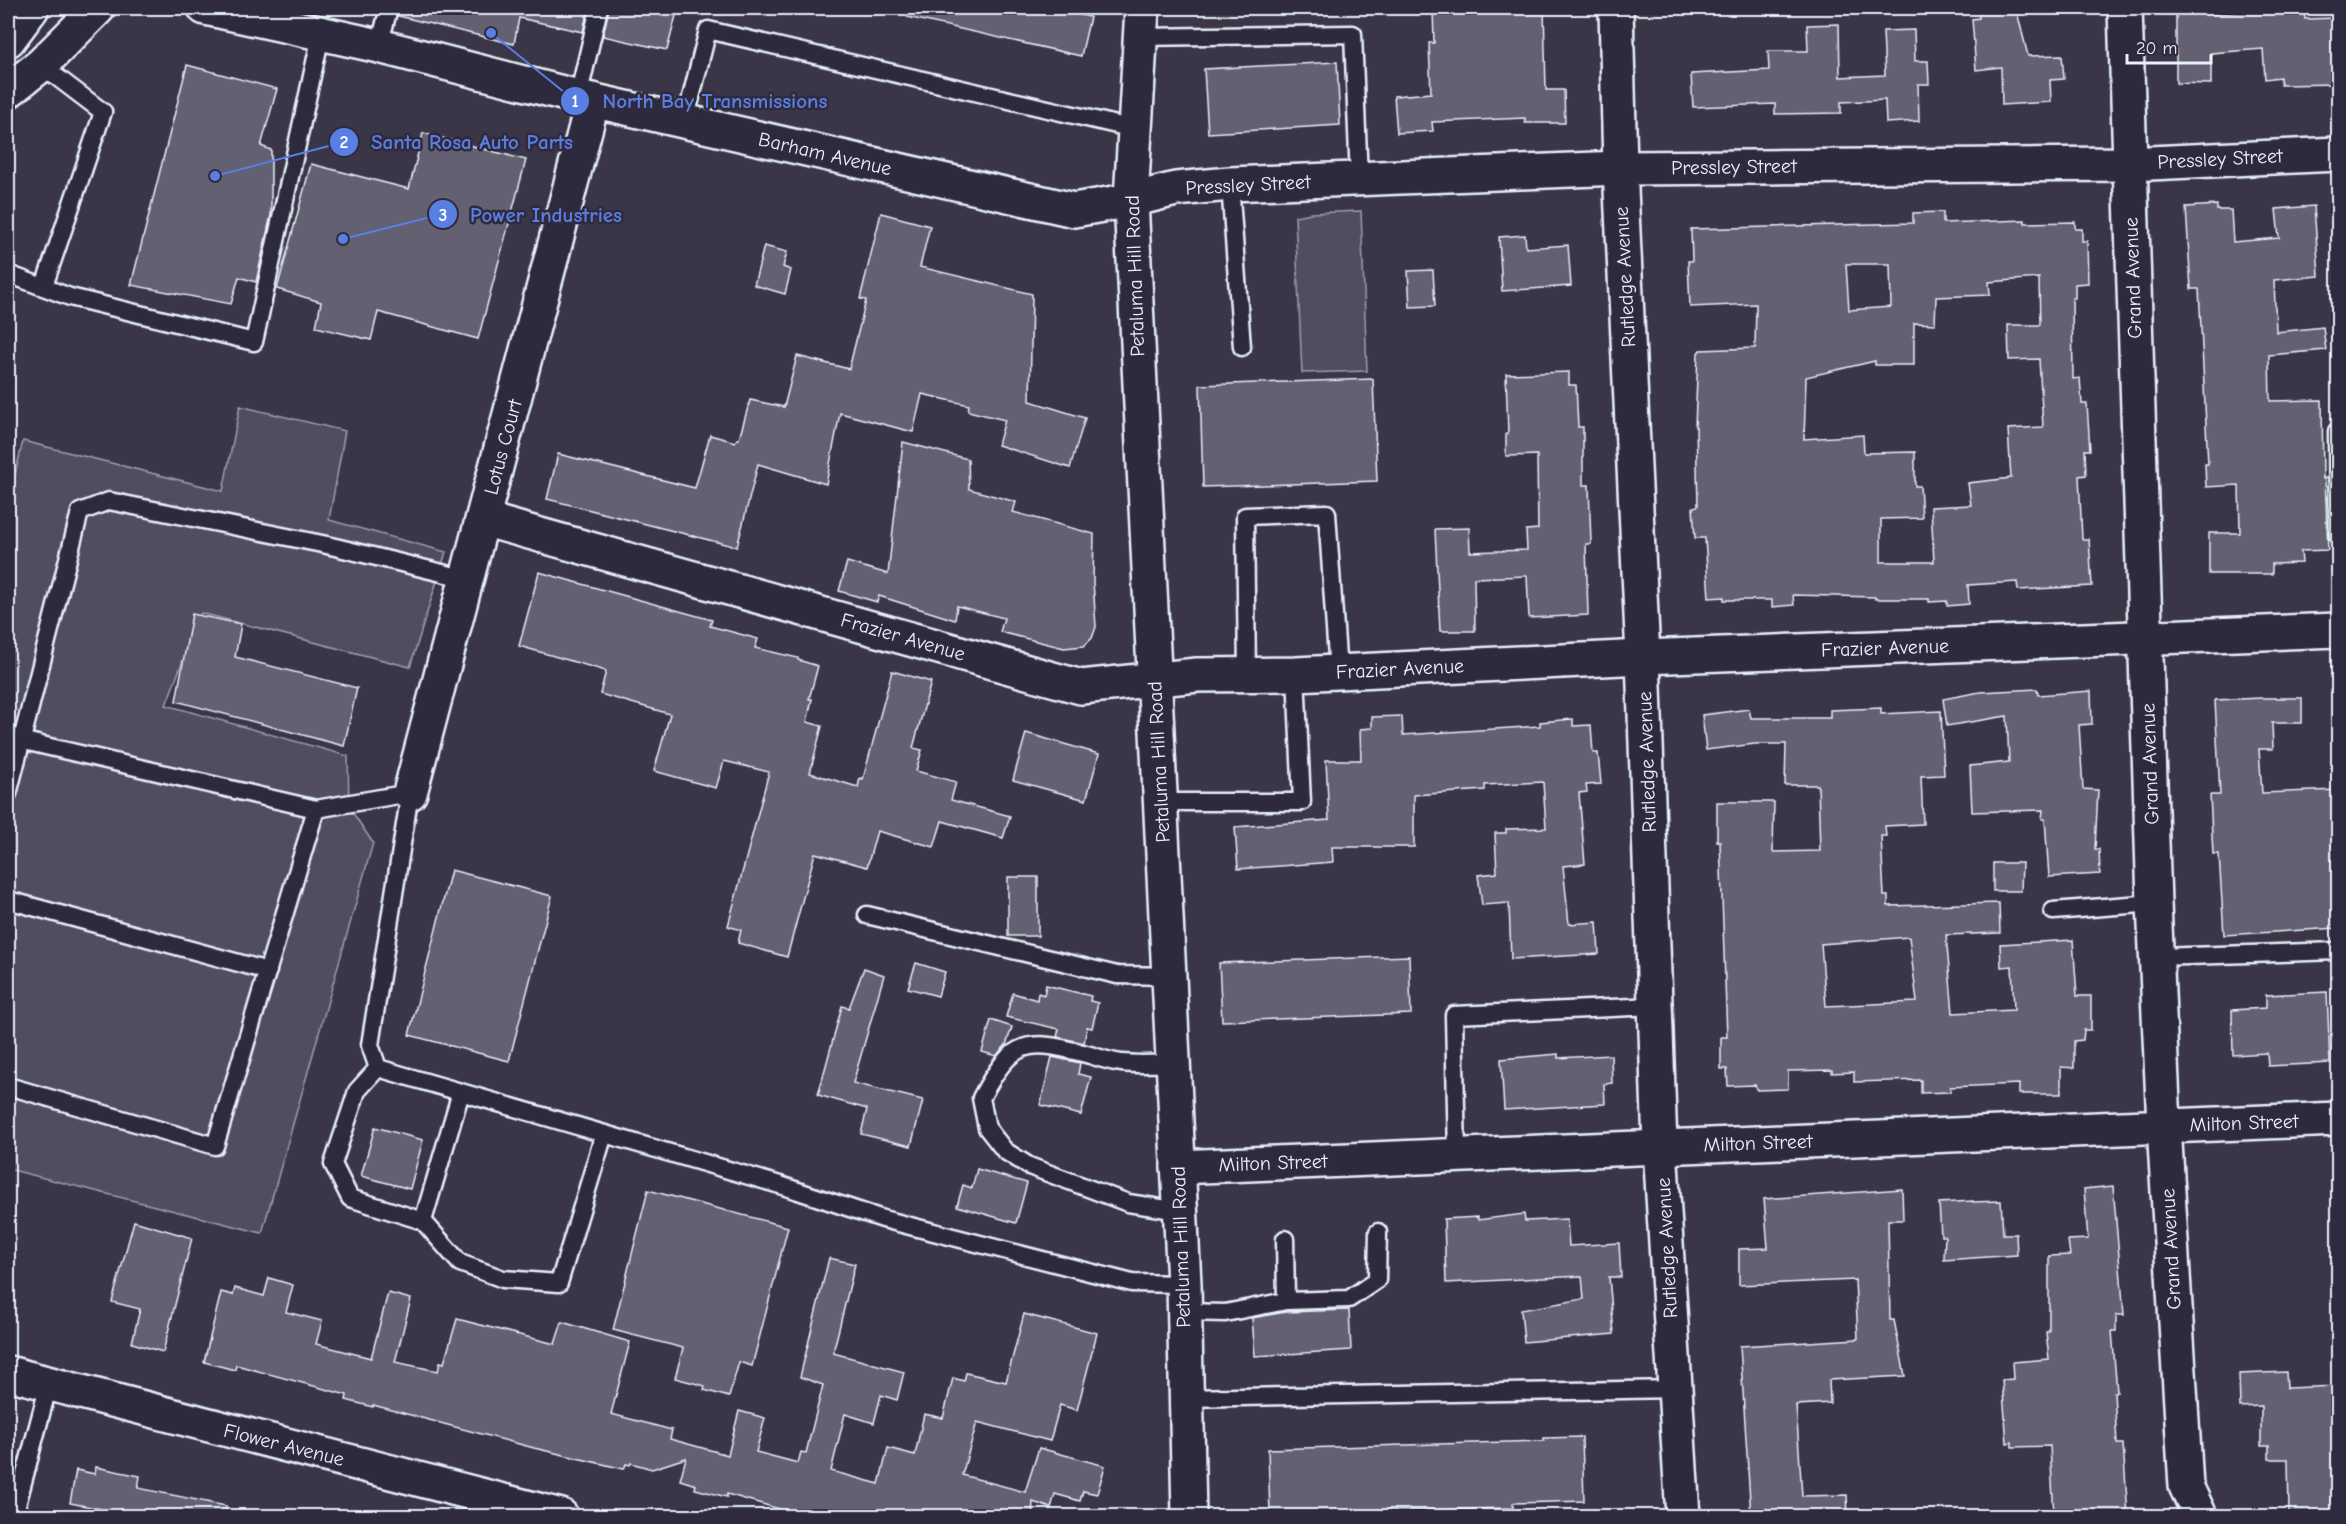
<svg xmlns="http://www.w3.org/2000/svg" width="2346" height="1524" font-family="'Comic Neue',sans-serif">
<rect width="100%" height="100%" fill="#3a3648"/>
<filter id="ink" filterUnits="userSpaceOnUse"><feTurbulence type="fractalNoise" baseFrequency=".0167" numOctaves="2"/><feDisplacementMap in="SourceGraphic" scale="12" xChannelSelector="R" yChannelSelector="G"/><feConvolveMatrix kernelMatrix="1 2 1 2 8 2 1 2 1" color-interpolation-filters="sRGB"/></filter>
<g filter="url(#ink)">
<g fill="#504e5f" stroke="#9ca0ac" stroke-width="1.5">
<polygon points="1361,211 1367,371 1302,373 1295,216 1311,213"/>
<polygon points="240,406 345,431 329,520 446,552 410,667 201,613 166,705 348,756 349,807 373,843 262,1233 8,1169 8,503 23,441 223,491"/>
</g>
<g fill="#636171" stroke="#e8f1f8" stroke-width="1.5" fill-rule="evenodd">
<polygon points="399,8 588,8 583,32 519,18 514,44 398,16"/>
<polygon points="609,8 678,8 667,50 603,36"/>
<polygon points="908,8 1072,8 1071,13 1090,17 1081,56 907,17"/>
<polygon points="1433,8 1544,8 1546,90 1564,90 1565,123 1525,123 1525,118 1432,122 1433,131 1397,133 1394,96 1431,93 1429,43 1434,43"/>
<polygon points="1979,8 2016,8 2028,56 2062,55 2064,79 2050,80 2051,102 2002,105 2001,67 1976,70 1972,19 1979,18"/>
<polygon points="2176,8 2212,8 2212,14 2304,8 2305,19 2338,18 2338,84 2281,85 2280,77 2265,79 2263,49 2211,53 2211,84 2176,83"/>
<polygon points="1839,24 1840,77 1885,75 1883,31 1914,30 1915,61 1928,61 1929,84 1918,84 1919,121 1886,123 1885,100 1841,102 1841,113 1775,114 1775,104 1693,107 1691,74 1769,70 1768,51 1808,51 1807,25"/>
<polygon points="1337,62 1340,125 1208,133 1204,69"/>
<polygon points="187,65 277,89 261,146 271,150 271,215 256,282 239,277 231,304 131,285"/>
<polygon points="423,133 526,160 478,339 378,312 371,340 316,327 321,302 277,289 311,164 409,189"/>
<polygon points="2217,205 2217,210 2231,210 2233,242 2279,238 2276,209 2314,206 2319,276 2274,280 2276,332 2323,327 2326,350 2269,355 2270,401 2322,400 2323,479 2325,478 2328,550 2301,551 2302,563 2272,564 2272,574 2209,574 2209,533 2240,533 2239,485 2206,487 2205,464 2208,464 2199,289 2191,289 2186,207"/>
<path d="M 1943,212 L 1943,223 L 2025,220 L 2025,223 L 2075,222 L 2075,229 L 2082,229 L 2082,241 L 2087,241 L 2088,283 L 2075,284 L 2075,298 L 2072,298 L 2073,379 L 2080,378 L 2082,404 L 2087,404 L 2090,450 L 2085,450 L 2086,475 L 2079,476 L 2082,539 L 2089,539 L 2092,586 L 2018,590 L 2017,582 L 1968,585 L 1969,604 L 1947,606 L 1947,601 L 1929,602 L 1929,599 L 1875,599 L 1875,597 L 1793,595 L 1794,605 L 1772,607 L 1772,600 L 1724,600 L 1724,597 L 1709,598 L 1705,538 L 1695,538 L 1693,507 L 1698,506 L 1696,427 L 1695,427 L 1698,353 L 1700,350 L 1755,348 L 1756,304 L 1690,307 L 1688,261 L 1692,261 L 1691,229 L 1913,223 L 1913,213 ZM 1846,264 L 1890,264 L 1891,307 L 1849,310 ZM 2039,278 L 2040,325 L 2008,325 L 2009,360 L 2039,359 L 2043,427 L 2008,429 L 2011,478 L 1968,483 L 1971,505 L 1931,507 L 1934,562 L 1881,562 L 1881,519 L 1922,518 L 1920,486 L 1915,486 L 1915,452 L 1864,453 L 1863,435 L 1804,439 L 1806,377 L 1875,361 L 1875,365 L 1914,365 L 1914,323 L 1935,324 L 1936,297 L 1990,295 L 1989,282 Z"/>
<polygon points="881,213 930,226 920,267 1032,294 1030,401 1085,418 1070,468 998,445 1005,420 968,411 969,405 922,394 913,432 840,413 826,484 758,464 737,547 547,499 558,454 695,488 710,435 735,442 737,439 739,439 750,400 784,407 797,356 849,369 866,300 860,299"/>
<polygon points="1525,235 1526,248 1568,245 1571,286 1502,291 1499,237"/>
<polygon points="764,246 787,252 783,267 791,270 785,294 754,285"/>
<polygon points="1433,270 1435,306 1410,307 1408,271"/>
<polygon points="1569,372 1569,385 1576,385 1578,427 1583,427 1583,485 1589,485 1591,544 1586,544 1588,615 1529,618 1527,576 1474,578 1475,631 1440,631 1435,529 1469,528 1470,552 1527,550 1526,530 1538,529 1537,455 1506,456 1506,434 1508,434 1506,374"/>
<polygon points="1373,379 1377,481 1203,487 1200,385"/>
<polygon points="903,442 968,459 969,489 1016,502 1013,512 1094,534 1093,581 1096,627 1092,638 1084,646 1064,648 1000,632 1004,618 957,606 955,620 879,596 877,602 839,591 847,562 888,574"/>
<polygon points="539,572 712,620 710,626 758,639 755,648 798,658 798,660 818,666 809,699 812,699 807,722 822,726 810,773 858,787 860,778 863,779 892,671 931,682 913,748 922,750 916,771 956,782 951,800 1010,816 1003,838 942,821 934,847 877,831 867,867 815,853 787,957 738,943 741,930 728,926 769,772 724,761 716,788 654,771 670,714 600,694 606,671 519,646"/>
<polygon points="192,614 241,624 235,657 357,688 344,746 176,701"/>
<polygon points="2037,689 2038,695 2091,691 2092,724 2079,725 2083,789 2098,790 2095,849 2099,849 2100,874 2049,877 2045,819 2042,819 2043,810 1972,812 1970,766 2009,762 2007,716 1947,726 1943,699 1980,692"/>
<polygon points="2262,698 2302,698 2302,723 2272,723 2273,749 2259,749 2262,793 2338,790 2338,928 2224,935 2219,854 2213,854 2210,795 2220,795 2215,700"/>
<path d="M 1881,708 L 1881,714 L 1941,711 L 1944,775 L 1921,776 L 1923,824 L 1885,826 L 1886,836 L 1881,836 L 1884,896 L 1888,896 L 1888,906 L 1999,903 L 2000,933 L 1946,935 L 1953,1013 L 2014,1010 L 2012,966 L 2001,967 L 2000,944 L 2073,940 L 2077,996 L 2091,996 L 2091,1030 L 2084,1030 L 2083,1040 L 2074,1041 L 2074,1068 L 2061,1067 L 2061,1094 L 2019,1094 L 2019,1084 L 1950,1087 L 1950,1092 L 1921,1093 L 1921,1080 L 1854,1082 L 1854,1072 L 1832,1073 L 1832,1070 L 1788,1071 L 1788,1089 L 1757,1090 L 1755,1085 L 1728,1086 L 1727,1069 L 1721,1069 L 1721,1037 L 1727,1037 L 1720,841 L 1717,841 L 1717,802 L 1774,802 L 1773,852 L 1820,851 L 1818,785 L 1785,785 L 1786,744 L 1755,744 L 1706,750 L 1702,715 L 1749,709 L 1751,718 L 1830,718 L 1830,710 ZM 1909,937 L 1917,1002 L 1826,1006 L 1821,944 Z"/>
<polygon points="1402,716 1403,735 1540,726 1540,722 1573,719 1573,726 1591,725 1593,753 1598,753 1601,784 1586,785 1587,792 1579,793 1585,864 1563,866 1569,924 1597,922 1599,954 1511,959 1509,903 1482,905 1478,875 1497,873 1495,833 1506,833 1506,829 1546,828 1543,782 1485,785 1485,790 1414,795 1414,847 1332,847 1333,862 1238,869 1235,827 1329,820 1326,760 1361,760 1360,729 1372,728 1372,717"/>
<polygon points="1026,733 1099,754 1086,800 1013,780"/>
<polygon points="1993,863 2022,863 2021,891 1993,891"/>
<polygon points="451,870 552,896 509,1061 409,1035"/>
<rect x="1008" y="877" width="30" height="59"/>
<polygon points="1409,956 1411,1014 1222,1021 1219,963"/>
<polygon points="916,963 945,972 938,996 908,988"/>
<polygon points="864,968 884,975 853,1083 923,1100 911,1146 861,1134 867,1109 818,1095 842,1006 849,1008"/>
<polygon points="1046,985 1091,996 1090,1001 1098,1003 1092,1028 1087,1027 1084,1043 1057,1037 1059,1029 1006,1017 1013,993 1037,1000 1038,993 1044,995"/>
<polygon points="2327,992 2330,1063 2268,1066 2267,1053 2233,1055 2232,1010 2266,1008 2266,995"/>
<polygon points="991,1020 1012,1027 1006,1045 996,1056 982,1052"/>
<polygon points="1558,1054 1558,1058 1611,1055 1612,1083 1604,1084 1605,1104 1504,1110 1501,1059"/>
<polygon points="1052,1057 1080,1063 1078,1074 1091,1077 1081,1115 1040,1105"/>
<polygon points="375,1127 423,1140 410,1189 361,1176"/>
<polygon points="977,1169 1027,1183 1016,1223 957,1206 963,1185 972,1188"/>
<polygon points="2113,1186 2124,1315 2116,1315 2116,1331 2112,1331 2117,1392 2114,1392 2117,1444 2123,1444 2128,1516 2054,1516 2050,1446 2012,1447 2012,1442 2007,1443 2002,1380 2014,1379 2013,1362 2049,1359 2046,1332 2049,1332 2049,1256 2070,1255 2068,1240 2088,1239 2084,1189"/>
<polygon points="1902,1189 1903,1220 1888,1220 1890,1320 1894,1320 1905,1376 1829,1380 1830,1403 1796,1405 1802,1496 1847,1495 1848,1516 1751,1516 1740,1346 1858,1339 1855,1280 1739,1285 1739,1249 1768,1248 1764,1199"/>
<polygon points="648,1190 788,1227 752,1366 739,1362 729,1397 704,1390 705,1386 675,1378 683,1348 613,1330"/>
<polygon points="1973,1201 1973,1202 2001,1201 2003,1234 2016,1234 2017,1255 1944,1260 1945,1236 1941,1236 1939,1203"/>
<polygon points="1524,1214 1525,1221 1567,1219 1569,1246 1619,1243 1621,1277 1609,1277 1614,1334 1524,1342 1521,1310 1584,1299 1582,1276 1446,1283 1444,1219 1478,1217 1478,1220"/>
<polygon points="134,1221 192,1238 163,1352 132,1343 140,1309 112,1302"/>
<polygon points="829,1258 855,1264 833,1353 904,1372 897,1400 881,1395 874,1423 845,1414 831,1471 879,1484 888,1448 915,1455 924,1414 943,1418 953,1378 964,1381 966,1373 1006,1382 1024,1314 1097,1333 1077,1410 1060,1405 1050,1441 977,1422 962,1475 1025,1492 1039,1448 1105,1466 1097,1494 1083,1491 1080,1501 1055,1494 1051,1508 1033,1502 1032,1516 789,1516 790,1512 727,1494 727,1497 695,1489 696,1485 680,1480 686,1458 652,1469 631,1463 630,1465 626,1464 624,1469 534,1448 373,1405 373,1407 346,1400 347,1395 236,1365 235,1370 204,1362 221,1292 233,1295 235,1288 264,1296 269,1278 293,1285 286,1312 322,1321 316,1344 371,1358 388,1293 411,1299 395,1362 438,1371 440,1362 444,1363 457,1319 555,1344 562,1322 630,1342 611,1414 672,1430 670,1439 728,1455 739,1411 765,1418 756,1452 798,1463 801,1452 806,1453 823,1385 800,1377"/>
<polygon points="1349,1310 1351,1350 1255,1356 1252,1318 1286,1312"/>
<polygon points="2286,1372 2287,1388 2338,1386 2338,1513 2289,1514 2288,1459 2269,1459 2269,1446 2261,1446 2261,1406 2240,1407 2239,1374"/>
<polygon points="1582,1437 1584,1501 1513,1503 1513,1508 1270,1514 1268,1449 1544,1441 1544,1438"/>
<polygon points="96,1467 140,1476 138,1488 226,1506 225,1516 99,1516 101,1509 70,1503 76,1470 95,1474"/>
</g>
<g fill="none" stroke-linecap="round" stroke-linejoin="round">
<g stroke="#e8f1f8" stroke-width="21">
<g id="lane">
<polyline points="1139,37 1353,34 1359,179"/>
<polyline points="379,46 389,8"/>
<polyline points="41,65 103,112 44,286"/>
<polyline points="578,97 599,8"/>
<polyline points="685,121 708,30 1134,129"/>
<polyline points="1230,184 1242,347"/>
<polyline points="8,274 70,297 254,342 321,35"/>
<polyline points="2337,431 2338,536"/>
<polyline points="1247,674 1245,516 1327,513 1338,672"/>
<polyline points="8,794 80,512 109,501 327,545 467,579"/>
<polyline points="1161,802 1302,802 1296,674"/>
<polyline points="316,809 410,793 370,1045 378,1068 780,1185 883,1219 1132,1283 1184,1284"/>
<polyline points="8,900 268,971"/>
<polyline points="2053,911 2154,903"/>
<polyline points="867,915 1117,975 1169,976"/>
<polyline points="2157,957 2338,951"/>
<path d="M 1173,1064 C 1156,1063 1138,1065 1122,1063 C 1111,1062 1100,1058 1090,1055 C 1027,1038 1013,1038 981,1098 L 987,1128 L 1005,1151 L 1029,1166 L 1128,1203 L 1180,1211"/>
<polyline points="378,1068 357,1091 333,1164 350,1198 423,1221 460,1263 503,1279 559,1283 604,1134"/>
<polyline points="8,1086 215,1146 316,809 20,740"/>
<polyline points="1457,1156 1454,1015 1655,1006"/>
<polyline points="423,1221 461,1092"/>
<polyline points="1285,1239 1286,1301"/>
<polyline points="1184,1312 1225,1313 1286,1301 1349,1299 1377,1280 1378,1232"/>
<polyline points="1185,1398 1675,1389"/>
<polyline points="14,1516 49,1384"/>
</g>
</g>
<g stroke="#e8f1f8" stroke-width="38">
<g id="street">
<polyline points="205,8 379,46 578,97 1074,210 1131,200 1176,189 1230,184 1620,168 2129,164 2338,154"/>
<polyline points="1616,8 1620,168 1643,657 1660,1147 1683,1516"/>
<polyline points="2125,8 2154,903 2164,1126 2186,1486 2200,1516"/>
<polyline points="483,519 1081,687 1197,675 1296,674 1643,657 2338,630"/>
<polyline points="410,793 593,100"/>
<polyline points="1178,1167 2338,1119"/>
<polyline points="8,1373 561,1516"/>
</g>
</g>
<g stroke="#e8f1f8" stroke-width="38">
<g id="secondary">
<polyline points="1142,8 1131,200 1184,1284 1189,1516"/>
<polyline points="8,40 32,8"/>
<polyline points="8,91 41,65 98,8"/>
</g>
</g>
<use href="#lane" stroke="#2f2a3d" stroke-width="16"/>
<use href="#street" stroke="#2f2a3d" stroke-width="33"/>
<use href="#secondary" stroke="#2f2a3d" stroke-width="33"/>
</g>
</g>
<g text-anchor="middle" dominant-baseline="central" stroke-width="5" stroke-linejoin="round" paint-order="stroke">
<g font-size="20" fill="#e8f1f8" stroke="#2f2a3d">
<text transform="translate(825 154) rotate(13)">Barham Avenue</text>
<text transform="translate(2220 159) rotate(-3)">Pressley Street</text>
<text transform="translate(1734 167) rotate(-1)">Pressley Street</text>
<text transform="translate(1248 185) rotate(-3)">Pressley Street</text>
<text transform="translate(1135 276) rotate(-92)">Petaluma Hill Road</text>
<text transform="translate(1625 277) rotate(-93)">Rutledge Avenue</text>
<text transform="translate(2133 278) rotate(-92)">Grand Avenue</text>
<text transform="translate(503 447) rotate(-75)">Lotus Court</text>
<text transform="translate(903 637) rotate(16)">Frazier Avenue</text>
<text transform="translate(1885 648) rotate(-2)">Frazier Avenue</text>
<text transform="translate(1400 669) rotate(-3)">Frazier Avenue</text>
<text transform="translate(1159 762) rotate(-93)">Petaluma Hill Road</text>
<text transform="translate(1647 762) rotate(-92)">Rutledge Avenue</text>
<text transform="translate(2150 764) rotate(-92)">Grand Avenue</text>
<text transform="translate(2244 1123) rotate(-2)">Milton Street</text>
<text transform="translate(1758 1143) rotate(-2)">Milton Street</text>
<text transform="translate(1273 1163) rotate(-2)">Milton Street</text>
<text transform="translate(1181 1247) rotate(-92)">Petaluma Hill Road</text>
<text transform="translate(1667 1248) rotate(-93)">Rutledge Avenue</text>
<text transform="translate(2171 1249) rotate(-93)">Grand Avenue</text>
<text transform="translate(284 1445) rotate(14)">Flower Avenue</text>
</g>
</g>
<path fill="none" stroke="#5a7fe2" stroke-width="2" d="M491 33L575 101M215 176L344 142M343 239L443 214"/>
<g fill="#5a7fe2" stroke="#2f2a3d" stroke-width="2">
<circle cx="491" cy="33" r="6"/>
<circle cx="215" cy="176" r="6"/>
<circle cx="343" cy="239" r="6"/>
<circle cx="575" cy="101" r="15"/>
<circle cx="344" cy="142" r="15"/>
<circle cx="443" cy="214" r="15"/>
</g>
<g font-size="18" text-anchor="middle" font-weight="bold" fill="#fff">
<text x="575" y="107">1</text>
<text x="344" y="148">2</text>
<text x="443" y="221">3</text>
</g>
<g font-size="21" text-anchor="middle" font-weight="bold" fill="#5a7fe2" stroke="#2f2a3d" stroke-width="5" stroke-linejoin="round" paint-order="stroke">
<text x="715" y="108">North Bay Transmissions</text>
<text x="472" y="149">Santa Rosa Auto Parts</text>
<text x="546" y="222">Power Industries</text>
</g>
<rect width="2346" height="1524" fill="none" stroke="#2f2a3d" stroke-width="30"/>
<rect x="15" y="15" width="2316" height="1494" fill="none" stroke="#e8f1f8" stroke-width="2" filter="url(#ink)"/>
<path d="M2127 54v9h84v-9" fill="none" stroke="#e8f1f8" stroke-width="3"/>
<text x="2136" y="54" font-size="18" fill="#e8f1f8" stroke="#2f2a3d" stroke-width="4.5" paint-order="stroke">20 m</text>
</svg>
